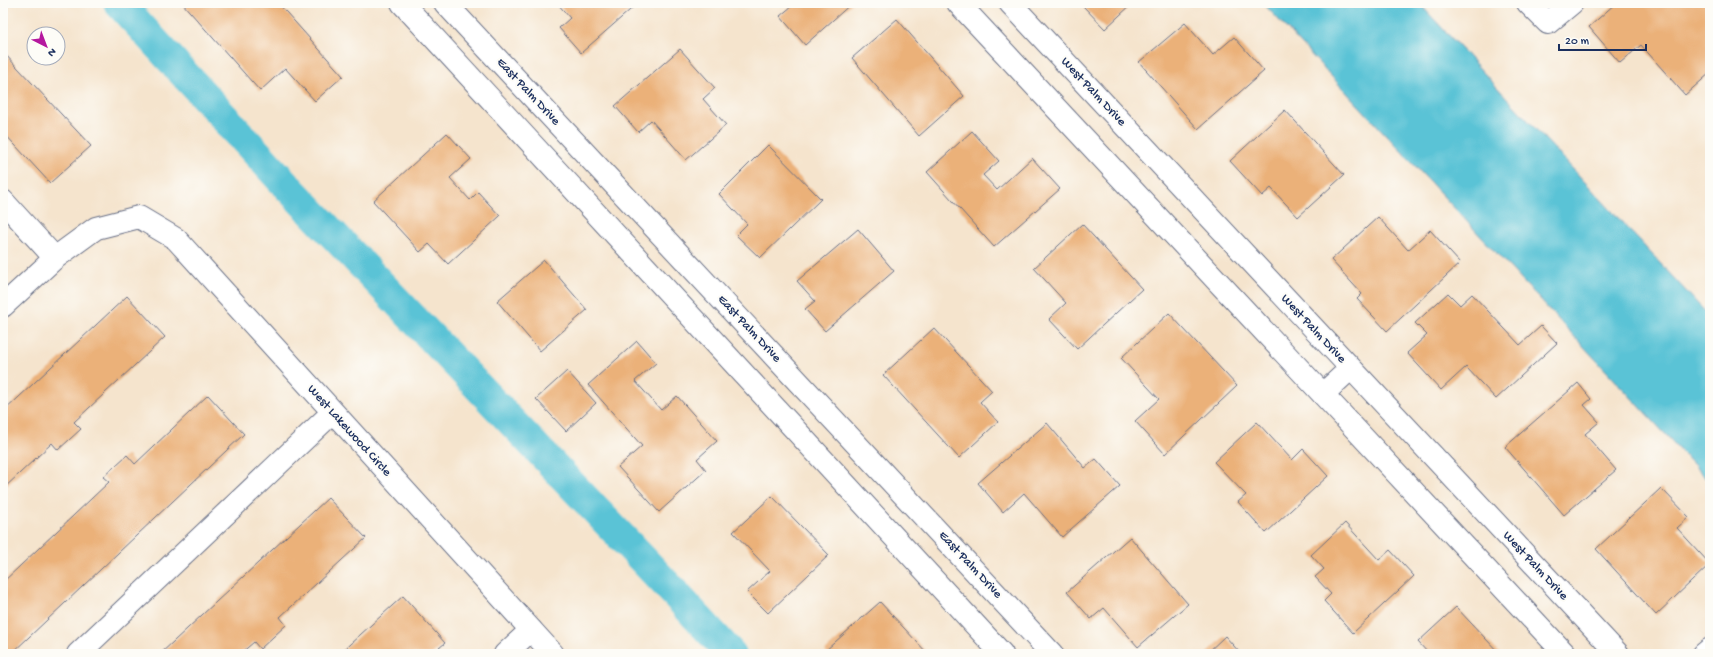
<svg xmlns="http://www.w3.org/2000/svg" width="1713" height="657" font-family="'Gochi Hand',sans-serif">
<rect width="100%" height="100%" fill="#fdfcf7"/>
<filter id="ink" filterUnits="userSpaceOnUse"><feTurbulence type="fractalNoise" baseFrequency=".025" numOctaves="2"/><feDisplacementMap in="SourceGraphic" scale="8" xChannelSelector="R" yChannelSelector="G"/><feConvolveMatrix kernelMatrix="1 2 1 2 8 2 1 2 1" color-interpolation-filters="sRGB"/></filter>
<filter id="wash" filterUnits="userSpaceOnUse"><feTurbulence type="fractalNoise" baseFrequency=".012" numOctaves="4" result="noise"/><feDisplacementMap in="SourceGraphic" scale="16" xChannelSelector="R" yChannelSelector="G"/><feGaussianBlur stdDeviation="0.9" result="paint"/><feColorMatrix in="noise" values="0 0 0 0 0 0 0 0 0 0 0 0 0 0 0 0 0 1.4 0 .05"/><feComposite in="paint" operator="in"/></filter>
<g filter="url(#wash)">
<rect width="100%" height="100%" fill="#f5e4cd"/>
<polygon fill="#5ac3d6" stroke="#3a799a" points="1263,3 1419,3 1710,317 1710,482"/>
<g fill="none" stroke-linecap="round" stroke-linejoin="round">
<polyline stroke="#5ac3d6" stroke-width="31" points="119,3 288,187 668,586 731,654"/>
</g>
<g id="blocks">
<g fill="#ebb179">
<polygon points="182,3 278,3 343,76 315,101 285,68 260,91"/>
<polygon points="557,3 638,3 581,53 559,28 570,18"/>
<polygon points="790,3 852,3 805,45 780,16 792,6"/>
<polygon points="1087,3 1133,3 1105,29 1083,6"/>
<polygon points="1616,3 1710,3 1710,73 1685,95 1641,45 1620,63 1589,27"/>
<polygon points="897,19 964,96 919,136 852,58"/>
<polygon points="1185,23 1213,55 1234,37 1264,71 1198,129 1139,62"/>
<polygon points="680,49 715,88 703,99 726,125 686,160 651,120 638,132 615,106"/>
<polygon points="3,52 91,146 50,183 3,132"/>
<polygon points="1285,110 1344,175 1298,217 1271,188 1262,196 1230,161"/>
<polygon points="972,131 999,161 983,175 997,190 1032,158 1060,189 994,247 927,172"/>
<polygon points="447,133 471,159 450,178 470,200 478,192 500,216 448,264 429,244 420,252 373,201"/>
<polygon points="768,145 821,199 760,258 736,235 747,224 719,194"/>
<polygon points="1378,217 1408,250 1430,230 1460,263 1387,331 1357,299 1362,294 1331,260"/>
<polygon points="1082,224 1142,289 1077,349 1049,319 1066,303 1034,268"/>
<polygon points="858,229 894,271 825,331 805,309 815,301 797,281"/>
<polygon points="544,260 587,310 540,351 497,301"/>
<polygon points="1448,293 1460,305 1472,294 1520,345 1541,326 1557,343 1496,399 1466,367 1441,390 1407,353 1427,335 1415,323"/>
<polygon points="127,296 165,337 74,422 81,429 58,450 52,443 3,489 3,412"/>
<polygon points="1169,313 1237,386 1165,454 1135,421 1159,399 1121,358"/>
<polygon points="934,328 992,391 980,402 998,422 959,458 883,375"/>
<polygon points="637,341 656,363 635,381 661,410 677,396 717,441 697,459 706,470 659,512 618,467 642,446 588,385"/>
<polygon points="567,371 596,403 566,431 536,399"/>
<polygon points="1578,383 1591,399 1584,405 1599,422 1585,434 1616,470 1564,515 1505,447"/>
<polygon points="208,395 244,434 11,654 3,654 3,582 109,482 103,477 127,455 135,464"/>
<polygon points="1257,422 1292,460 1303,449 1328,476 1266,533 1238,502 1246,495 1214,462"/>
<polygon points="1047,423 1085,468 1096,459 1120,486 1062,537 1024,493 1003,512 978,483"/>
<polygon points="1661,488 1689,517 1677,528 1710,564 1656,615 1596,549"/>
<polygon points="772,496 829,555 768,613 747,592 770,571 733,532"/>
<polygon points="328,498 366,538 280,617 286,625 260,649 254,642 240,654 160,654"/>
<polygon points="1345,523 1379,560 1390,550 1414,576 1353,633 1324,601 1331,594 1315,577 1324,569 1311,555"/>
<polygon points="1130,537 1188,604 1138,647 1104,608 1091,619 1067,592"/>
<polygon points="403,596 445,643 432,654 339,654"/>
<polygon points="880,602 928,654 828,654 825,651"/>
<polygon points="1456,607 1500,654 1429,654 1418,642"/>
<polygon points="1225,636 1241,654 1206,654"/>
</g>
</g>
</g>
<g filter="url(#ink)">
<use href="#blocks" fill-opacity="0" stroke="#676e85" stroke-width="1"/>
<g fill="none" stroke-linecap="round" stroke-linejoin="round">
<g stroke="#676e85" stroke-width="24">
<g id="minor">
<polyline points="402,3 1002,654"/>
<polyline points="445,3 1052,654"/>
<polyline points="958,3 1565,654"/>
<polyline points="1010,3 1618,654"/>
<polyline points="1528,3 1548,23 1572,3"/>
<polyline points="3,201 55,258"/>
<polyline points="3,306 55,258 96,228 139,217 176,239 553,654"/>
<polyline points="1323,394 1350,369"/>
<polyline points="78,654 332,413"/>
<polyline points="505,654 531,630"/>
<polyline points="1704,654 1710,649"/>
</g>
</g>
<use href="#minor" stroke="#fff" stroke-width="22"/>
</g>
</g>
<g text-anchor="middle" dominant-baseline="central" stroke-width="4" stroke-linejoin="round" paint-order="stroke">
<g font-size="13" fill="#1b2f5e" stroke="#fdfcf7">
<text transform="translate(528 92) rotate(47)">East Palm Drive</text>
<text transform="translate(1093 92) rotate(47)">West Palm Drive</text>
<text transform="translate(749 329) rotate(47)">East Palm Drive</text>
<text transform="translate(1313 329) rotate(47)">West Palm Drive</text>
<text transform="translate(349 431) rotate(48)">West Lakewood Circle</text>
<text transform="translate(970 565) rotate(47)">East Palm Drive</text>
<text transform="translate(1535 566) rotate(47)">West Palm Drive</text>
</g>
</g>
<rect width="1713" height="657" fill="none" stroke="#fdfcf7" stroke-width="16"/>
<g transform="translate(46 46) rotate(138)"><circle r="19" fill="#fdfcf7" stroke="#a3aaba"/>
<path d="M0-3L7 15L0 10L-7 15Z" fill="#b5179e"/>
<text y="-6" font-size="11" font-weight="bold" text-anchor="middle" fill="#1b2f5e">N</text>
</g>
<path d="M1559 44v6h87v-6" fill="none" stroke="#1b2f5e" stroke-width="2"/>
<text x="1565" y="44" font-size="12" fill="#1b2f5e" stroke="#fdfcf7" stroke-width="3" paint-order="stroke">20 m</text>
</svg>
